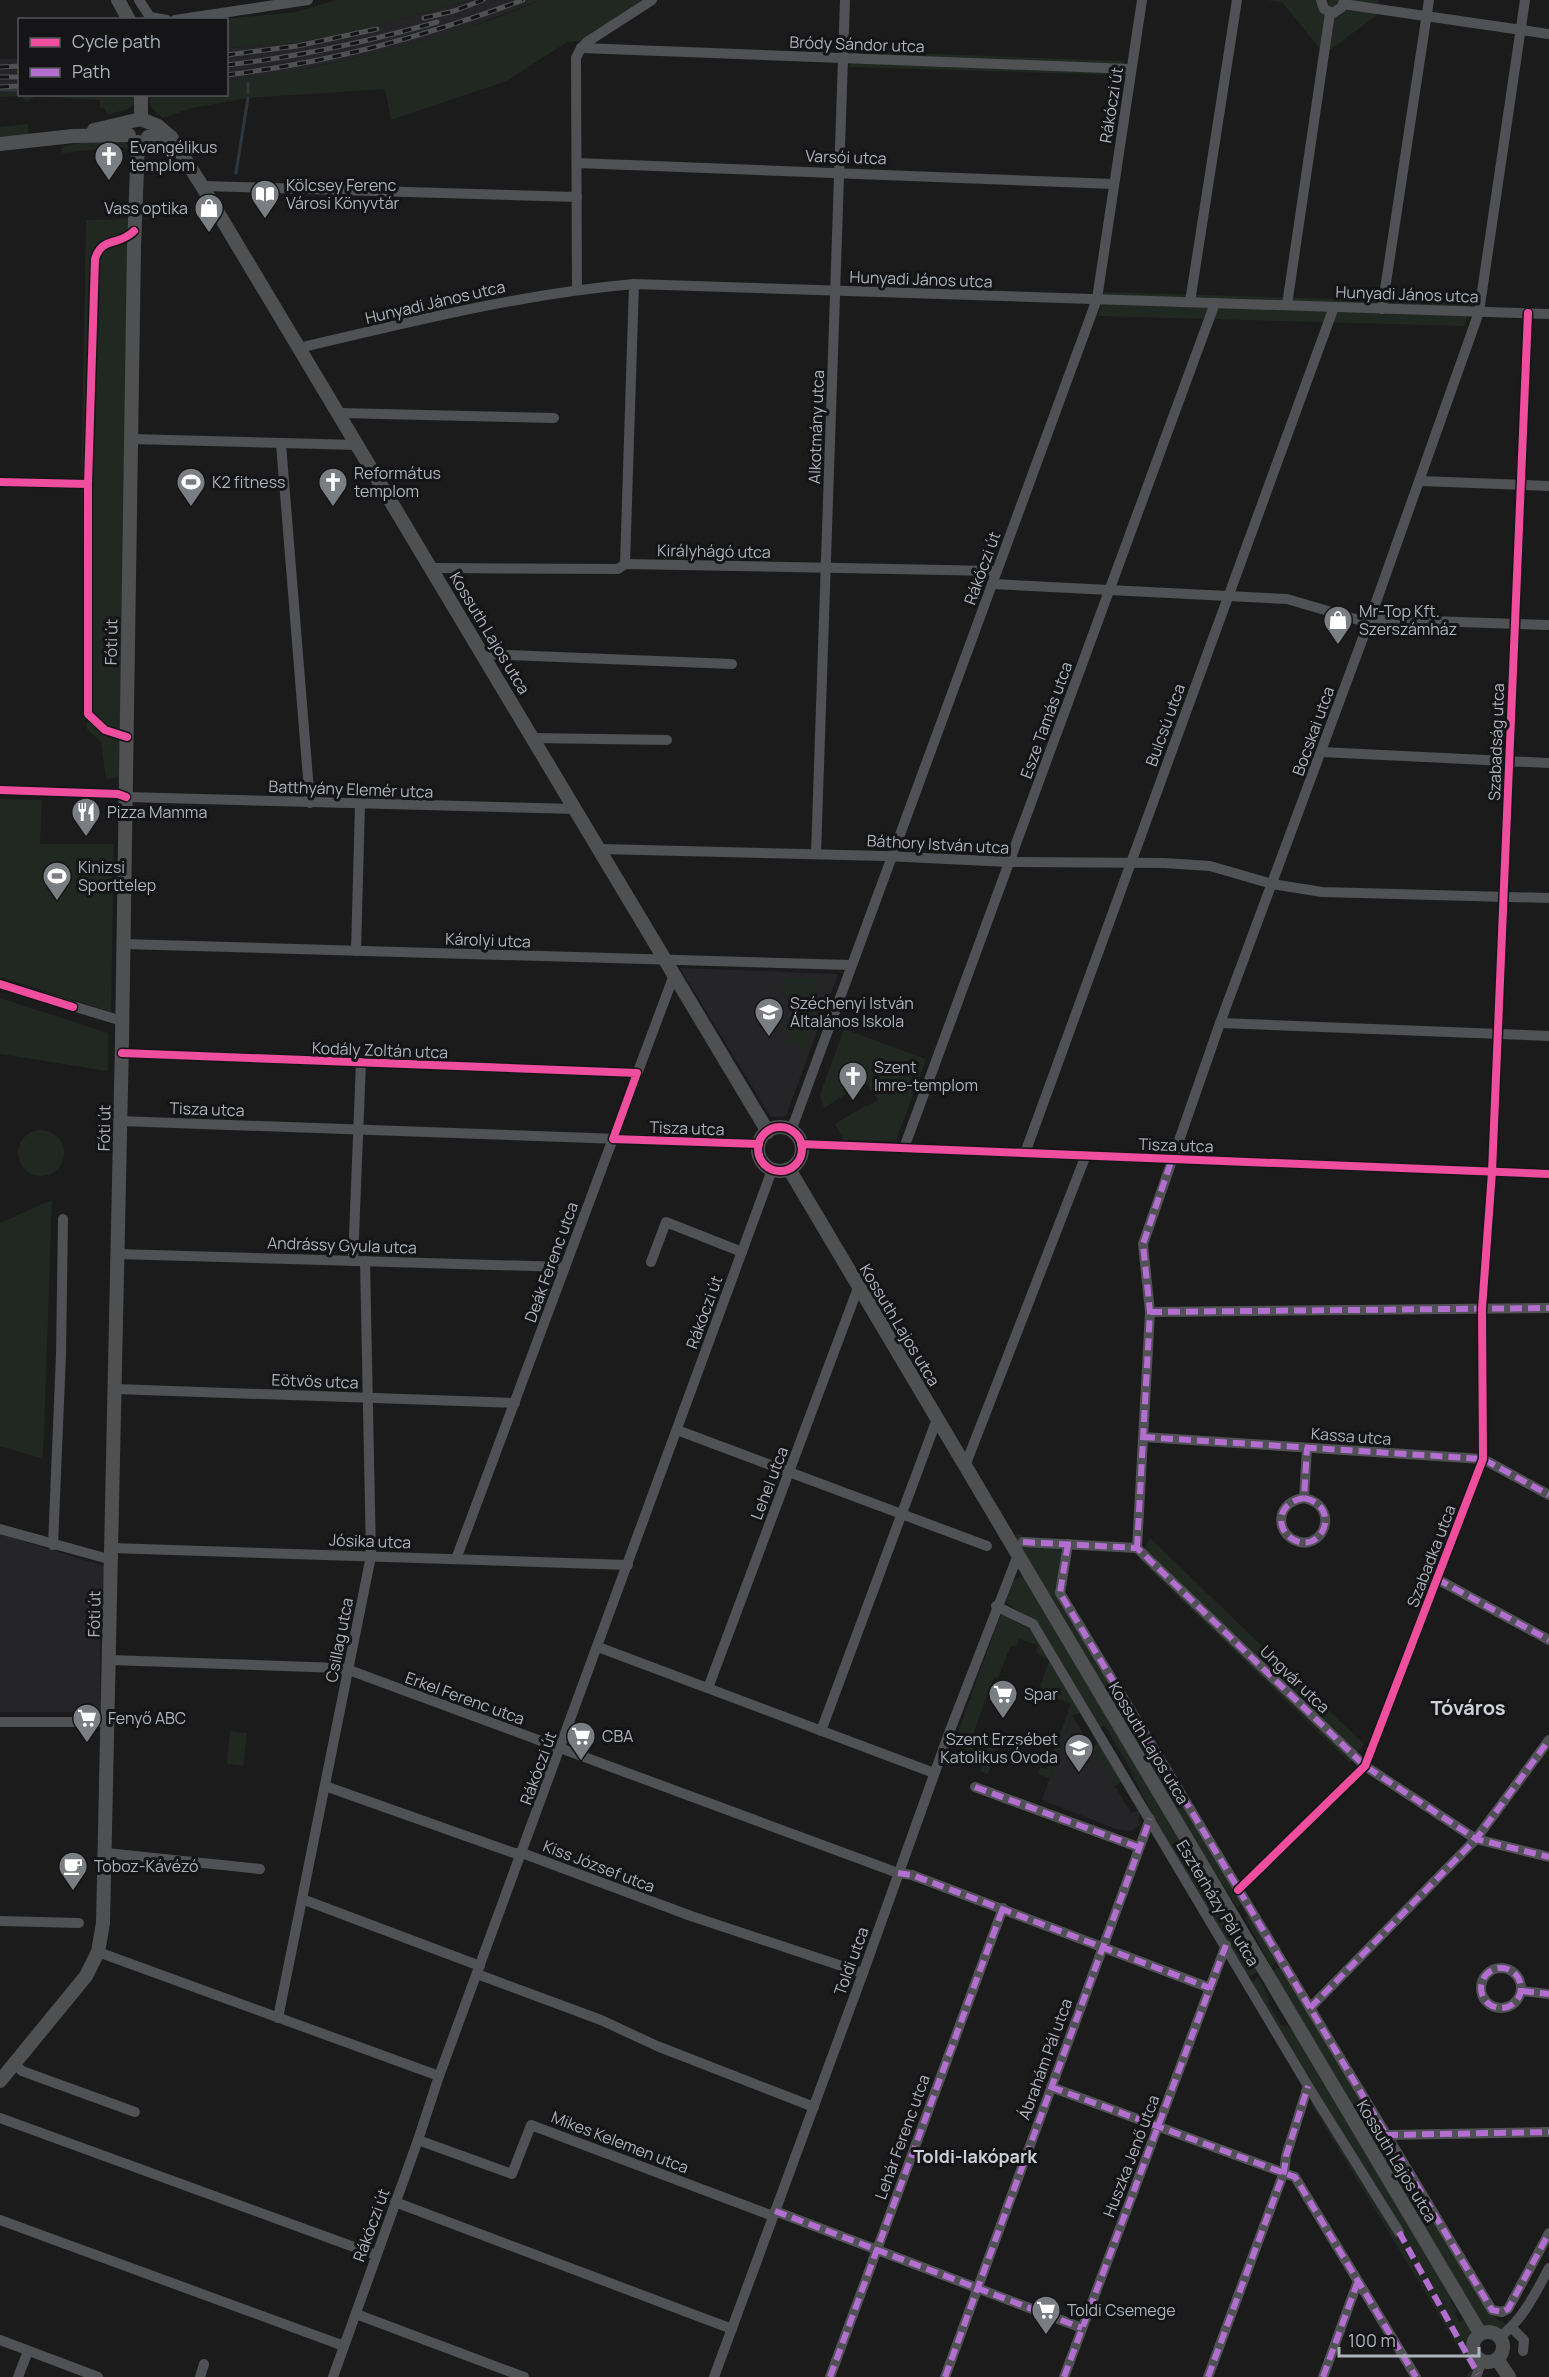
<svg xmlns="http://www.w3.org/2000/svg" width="1549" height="2377" font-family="Manrope,sans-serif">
<rect width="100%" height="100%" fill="#1b1b1b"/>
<g fill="#252527">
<polygon points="472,0 540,0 459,31 363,56 268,77 227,80 227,48 297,43 358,31"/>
<rect x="0" y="59" width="19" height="34"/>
<polygon points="680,968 838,974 786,1116 771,1117"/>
<polygon points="0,1534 104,1566 100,1626 100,1712 0,1712"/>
<polygon points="1072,1715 1131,1813 1139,1810 1139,1825 1131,1831 1116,1829 1042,1800"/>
</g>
<g fill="#212821">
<polygon points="336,0 472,0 358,31 297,43 227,48 226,20 223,19 296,12"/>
<path d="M 540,0 L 648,0 L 584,41 L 567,42 L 507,81 L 391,120 L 385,89 L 248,98 L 191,108 L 163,118 C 154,111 149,106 149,95 L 226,94 L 227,80 C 286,75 343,62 401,46 C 448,34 495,21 540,0 Z"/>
<path d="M 1266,0 L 1378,0 C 1381,7 1382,11 1376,16 L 1327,52 L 1322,51 L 1282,2 Z"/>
<polygon points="850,51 1125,61 1120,75 850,67"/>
<polygon points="0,93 134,95 134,103 130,108 108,115 104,108 100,108 100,100 35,96 27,102 21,96 0,97"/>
<polygon points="28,124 29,136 0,139 0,127"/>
<polygon points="107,137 122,138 130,149 117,147 62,153 61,147"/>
<polygon points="128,219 121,777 106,779 101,742 87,729 81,495 86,220"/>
<polygon points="1104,292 1471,303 1465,326 1098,316"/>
<polygon points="0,799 42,800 40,844 114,844 111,1012 0,977"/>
<rect x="782" y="978" width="36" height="19"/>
<polygon points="0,998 108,1033 108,1071 0,1054"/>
<polygon points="801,1004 820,1012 806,1049 787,1042"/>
<polygon points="844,1029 926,1059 896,1141 844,1140 835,1124 866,1105 867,1107 878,1100 864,1079 854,1086 855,1088 824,1108 820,1095"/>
<circle cx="41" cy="1153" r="23"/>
<polygon points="52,1200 43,1459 0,1446 0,1223"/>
<path d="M 1020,1534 L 1027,1539 L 1058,1546 L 1062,1550 L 1058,1598 L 1278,1961 L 1271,1966 C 1261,1950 1255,1934 1245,1918 L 1247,1916 L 1241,1905 L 1237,1907 L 1187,1830 L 1014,1536 Z"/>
<polygon points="1150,1538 1364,1744 1350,1763 1139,1559"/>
<polygon points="1021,1576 1025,1578 1258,1972 1248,1977 1153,1816 1130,1769 1105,1726 1100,1727 1040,1627 1006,1602 1013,1581"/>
<polygon points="1003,1614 1033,1631 1082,1713 1072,1715 1050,1778 1038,1774 1040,1767 1047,1769 1071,1704 1053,1697 1040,1686 1049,1661 1036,1652 1038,1645 1019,1639 1017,1645 1010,1647 998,1678 994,1677 973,1734 993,1743 992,1747 997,1749 988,1774 980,1771 985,1756 958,1746 955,1740 1000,1616"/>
<polygon points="230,1731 247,1733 243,1766 227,1764"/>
<polygon points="1099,1743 1122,1781 1115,1786 1091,1748"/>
<polygon points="1282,1966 1492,2315 1511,2328 1503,2342 1496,2342 1488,2336 1271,1971"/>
<polygon points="1259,1977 1270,2001 1268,2003 1282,2026 1287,2025 1298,2037 1454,2297 1450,2300 1457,2311 1455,2314 1460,2322 1464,2319 1481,2346 1478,2356 1479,2368 1472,2377 1466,2377 1471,2369 1311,2103 1319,2097 1251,1982"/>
</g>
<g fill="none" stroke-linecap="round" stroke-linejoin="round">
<g stroke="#2e373d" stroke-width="3">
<polyline points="248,83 248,92"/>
<polyline points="0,90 20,90"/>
<polyline points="236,173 248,98"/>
</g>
<g stroke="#4f5154" stroke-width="10">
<polyline points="139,0 150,17 167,20"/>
<polyline points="1321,0 1324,9 1333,13 1342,7 1344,0"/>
<polyline points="1343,4 1549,34"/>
<polyline points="175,20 308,0"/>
<polyline points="581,48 1131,69"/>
<polyline points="577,163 1114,184"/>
<polyline points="202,186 577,197"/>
<polyline points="577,289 576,58 581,48 587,42 652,0"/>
<polyline points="1190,302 1237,0"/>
<polyline points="1287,305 1330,13"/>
<polyline points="1382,309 1429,0"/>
<path d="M 299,348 C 410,322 520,294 634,284 L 1549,314"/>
<polyline points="340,413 554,418"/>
<polyline points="131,439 358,445"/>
<polyline points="281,444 310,803"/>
<polyline points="1420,481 1549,486"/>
<polyline points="0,482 88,484"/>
<polyline points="625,564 634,284"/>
<polyline points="432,568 618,569 625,564 996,571"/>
<polyline points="992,584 1287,599 1369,623"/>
<polyline points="1370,619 1549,625"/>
<polyline points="483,654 732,664"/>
<path d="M 127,737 L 105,730 L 88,714 L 88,484 L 95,259 C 102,236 118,247 134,231"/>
<polyline points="533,738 667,740"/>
<polyline points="1321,752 1549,763"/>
<polyline points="0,790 118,794 126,797 576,809"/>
<polyline points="600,849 885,856 1009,862 1164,863 1210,866 1272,884 1322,892 1549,898"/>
<polyline points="816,854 845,0"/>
<polyline points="123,944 851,965"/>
<polyline points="356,951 360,804"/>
<polyline points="0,984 122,1021"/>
<polyline points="1220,1023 1549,1036"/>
<polyline points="122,1053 637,1073"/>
<polyline points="120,1121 759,1144"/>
<polyline points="791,1131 1097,299 1142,0"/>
<polyline points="801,1144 1549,1174"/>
<polyline points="904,1148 1215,303"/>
<polyline points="1025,1153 1334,307"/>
<polyline points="117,1254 565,1267"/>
<polyline points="353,1261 361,1062"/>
<polyline points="651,1262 666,1222 742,1252"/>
<polyline points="1150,1312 1549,1308"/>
<polyline points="115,1389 515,1403"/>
<polyline points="677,1430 987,1546"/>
<polyline points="1143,1437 1483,1459 1549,1495"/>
<polyline points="965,1466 1086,1155"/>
<path d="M 1304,1498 C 1342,1506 1323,1554 1294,1540 C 1288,1537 1284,1532 1282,1526 C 1278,1510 1290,1500 1304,1498 L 1307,1448"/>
<polyline points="0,1529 105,1558 111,1558"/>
<polyline points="1023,1542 1137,1548 1365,1766 1476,1839 1549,1857"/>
<polyline points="1068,1544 1060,1593 1492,2310 1502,2312 1508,2309 1549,2233"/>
<polyline points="53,1545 61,1355 63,1219"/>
<polyline points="111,1548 628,1565"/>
<polyline points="1137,1548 1150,1312 1143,1244 1220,1023 1370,619 1479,312 1525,0"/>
<polyline points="456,1559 674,975"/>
<polyline points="1437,1579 1549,1640"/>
<polyline points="996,1606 1033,1624 1308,2086 1399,2232"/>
<polyline points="598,1647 934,1773"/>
<polyline points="110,1660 340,1668 349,1670 898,1873 912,1875 1210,1988"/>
<polyline points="708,1688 858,1288"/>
<polyline points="0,1722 108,1722"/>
<polyline points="821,1731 937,1419"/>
<polyline points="325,1786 514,1853 522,1853 691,1916 863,1973"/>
<polyline points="975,1787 1138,1847"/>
<polyline points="106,1853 260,1869"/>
<polyline points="1238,1890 1365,1766 1483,1459 1482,1309 1492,1172 1528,313"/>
<polyline points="302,1899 480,1966"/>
<polyline points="0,1921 79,1923"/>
<polyline points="98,1952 439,2076"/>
<circle cx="1501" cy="1988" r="20"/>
<polyline points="477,1974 601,2020 657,2046 814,2107"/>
<polyline points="1522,1991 1549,1994"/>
<polyline points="1310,2008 1476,1839 1549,1740"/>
<polyline points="278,2018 371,1556 365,1261"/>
<polyline points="15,2064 22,2071 135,2112"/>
<polyline points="1051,2087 1295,2177 1416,2377"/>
<polyline points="0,2118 376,2255"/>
<polyline points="1386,2135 1549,2132"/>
<polyline points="418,2140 512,2174 531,2125 773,2216"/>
<polyline points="395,2202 732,2329"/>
<polyline points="775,2211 1082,2328"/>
<polyline points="0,2220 344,2346"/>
<polyline points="356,2314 524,2377"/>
<polyline points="1512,2328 1524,2340 1523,2351"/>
<path d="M 1500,2337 C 1523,2319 1535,2294 1549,2268"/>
<polyline points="0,2340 98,2377"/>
<polyline points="18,2377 28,2351"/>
<polyline points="200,2377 204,2364"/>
<polyline points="333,2377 418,2140 439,2076 772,1170"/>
<polyline points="714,2377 863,1973 949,1733 1018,1555"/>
<polyline points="830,2377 1003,1908"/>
<polyline points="945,2377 1150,1819"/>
<polyline points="1064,2377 1226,1945"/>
<polyline points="1208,2377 1284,2172 1286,2156 1308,2086"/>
<polyline points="1323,2377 1358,2281"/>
<polyline points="1476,2377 1482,2361"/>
</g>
<g stroke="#4e5052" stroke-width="14">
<polyline points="118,0 129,20"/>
<polyline points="141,94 141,119"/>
<polyline points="141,119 158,126 171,137 202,186 768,1132"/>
<polyline points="94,130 141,119"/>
<polyline points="148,137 162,139 176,148"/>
<polyline points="0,144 73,136 129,135"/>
<circle cx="780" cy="1149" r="22"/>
<polyline points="789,1169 1480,2333"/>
<polyline points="0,2081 86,1976 98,1952 103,1923 122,1042 134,247 138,142"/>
<circle cx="1488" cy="2347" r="15"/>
<polyline points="1497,2359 1509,2377"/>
</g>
<g stroke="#505152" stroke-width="5">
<g id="rail">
<polyline points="424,18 454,11 483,0"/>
<polyline points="226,55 297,46 377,29"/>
<path d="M 226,65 C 298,57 367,42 437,22"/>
<polyline points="0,67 20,66"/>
<path d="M 226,75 C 332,62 423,37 523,0"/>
<polyline points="0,77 20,77"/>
<polyline points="0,87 20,86"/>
</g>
</g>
<use href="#rail" stroke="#151517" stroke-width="3" stroke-dasharray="9" stroke-linecap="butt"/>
<g stroke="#b36fd0" stroke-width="6" stroke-dasharray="12 6" stroke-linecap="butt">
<polyline points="1150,1312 1549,1308"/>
<polyline points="1143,1437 1483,1459 1549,1495"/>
<path d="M 1304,1498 C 1342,1506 1323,1554 1294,1540 C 1288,1537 1284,1532 1282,1526 C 1278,1510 1290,1500 1304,1498 L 1307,1448"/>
<polyline points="1023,1542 1137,1548 1365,1766 1476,1839 1549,1857"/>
<polyline points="1068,1544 1060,1593 1492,2310 1502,2312 1508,2309 1549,2233"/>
<polyline points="1137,1548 1150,1312 1143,1244 1172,1159"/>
<polyline points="1437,1579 1549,1640"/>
<polyline points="975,1787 1138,1847"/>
<polyline points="898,1873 912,1875 1210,1988"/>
<circle cx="1501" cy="1988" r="20"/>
<polyline points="1522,1991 1549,1994"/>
<polyline points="1310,2008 1476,1839 1549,1740"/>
<polyline points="1051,2087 1295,2177 1416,2377"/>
<polyline points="1386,2135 1549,2132"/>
<polyline points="775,2211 1082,2328"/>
<polyline points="1399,2232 1478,2374"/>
<polyline points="830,2377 1003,1908"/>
<polyline points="945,2377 1150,1819"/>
<polyline points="1064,2377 1226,1945"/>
<polyline points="1208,2377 1284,2172 1286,2156 1308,2086"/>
<polyline points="1323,2377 1358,2281"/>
</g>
<g stroke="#151517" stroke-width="11">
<g id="cycleway">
<polyline points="0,482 88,484"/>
<path d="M 127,737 L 105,730 L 88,714 L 88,484 L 95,259 C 102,236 118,247 134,231"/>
<polyline points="0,790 118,794 126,797"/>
<polyline points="0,984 73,1007"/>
<polyline points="122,1053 637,1073 613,1139 759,1144"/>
<circle cx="780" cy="1149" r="22"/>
<polyline points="801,1144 1549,1174"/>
<polyline points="1238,1890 1365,1766 1483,1459 1482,1309 1492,1172 1528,313"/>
</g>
</g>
<use href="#cycleway" stroke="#ef4d9e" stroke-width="8"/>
</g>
<defs>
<g id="church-pin" transform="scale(1.5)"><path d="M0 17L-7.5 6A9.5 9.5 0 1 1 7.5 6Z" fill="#7a7e83" stroke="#151517"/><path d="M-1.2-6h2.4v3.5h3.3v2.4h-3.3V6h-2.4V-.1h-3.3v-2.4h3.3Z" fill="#fff"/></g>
<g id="library-pin" transform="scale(1.5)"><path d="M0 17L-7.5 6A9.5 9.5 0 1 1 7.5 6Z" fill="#7a7e83" stroke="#151517"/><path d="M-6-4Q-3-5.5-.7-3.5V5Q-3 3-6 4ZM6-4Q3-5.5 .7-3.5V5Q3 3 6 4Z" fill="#fff"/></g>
<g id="shop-pin" transform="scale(1.5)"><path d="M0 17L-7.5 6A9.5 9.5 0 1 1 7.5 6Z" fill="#7a7e83" stroke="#151517"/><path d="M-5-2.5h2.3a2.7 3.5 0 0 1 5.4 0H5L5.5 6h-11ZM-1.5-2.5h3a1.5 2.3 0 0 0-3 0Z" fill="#fff"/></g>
<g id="stadium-pin" transform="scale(1.5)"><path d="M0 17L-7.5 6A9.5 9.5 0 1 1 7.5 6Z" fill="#7a7e83" stroke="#151517"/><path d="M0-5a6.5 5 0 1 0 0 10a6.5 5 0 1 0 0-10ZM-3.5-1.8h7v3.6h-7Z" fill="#fff"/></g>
<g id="restaurant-pin" transform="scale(1.5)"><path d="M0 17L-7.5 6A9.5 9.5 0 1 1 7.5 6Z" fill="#7a7e83" stroke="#151517"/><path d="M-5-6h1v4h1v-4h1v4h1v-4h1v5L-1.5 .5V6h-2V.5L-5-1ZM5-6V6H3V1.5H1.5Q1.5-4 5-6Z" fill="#fff"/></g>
<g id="school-pin" transform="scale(1.5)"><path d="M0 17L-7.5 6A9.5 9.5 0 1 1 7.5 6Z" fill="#7a7e83" stroke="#151517"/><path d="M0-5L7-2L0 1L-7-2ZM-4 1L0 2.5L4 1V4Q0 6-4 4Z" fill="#fff"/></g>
<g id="supermarket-pin" transform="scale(1.5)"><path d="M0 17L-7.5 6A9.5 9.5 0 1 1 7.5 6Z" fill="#7a7e83" stroke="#151517"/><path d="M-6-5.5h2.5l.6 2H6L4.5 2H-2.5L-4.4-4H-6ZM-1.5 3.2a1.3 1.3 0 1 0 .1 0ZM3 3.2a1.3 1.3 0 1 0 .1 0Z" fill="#fff"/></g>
<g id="cafe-pin" transform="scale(1.5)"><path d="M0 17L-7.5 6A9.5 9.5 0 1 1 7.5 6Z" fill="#7a7e83" stroke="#151517"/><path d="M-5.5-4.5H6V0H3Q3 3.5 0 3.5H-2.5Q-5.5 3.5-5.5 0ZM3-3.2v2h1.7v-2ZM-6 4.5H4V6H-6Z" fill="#fff"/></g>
</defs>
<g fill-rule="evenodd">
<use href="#church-pin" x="109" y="156"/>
<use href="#library-pin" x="265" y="194"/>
<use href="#shop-pin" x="209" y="208"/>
<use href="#stadium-pin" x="191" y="482"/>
<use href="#church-pin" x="333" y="482"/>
<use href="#shop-pin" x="1338" y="620"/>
<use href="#restaurant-pin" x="86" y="812"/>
<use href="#stadium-pin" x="57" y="876"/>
<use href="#school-pin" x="769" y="1012"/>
<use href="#church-pin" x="853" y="1076"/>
<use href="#supermarket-pin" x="1003" y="1694"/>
<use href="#supermarket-pin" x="87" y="1718"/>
<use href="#supermarket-pin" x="581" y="1736"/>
<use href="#school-pin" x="1079" y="1748"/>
<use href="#cafe-pin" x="73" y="1866"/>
<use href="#supermarket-pin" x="1046" y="2310"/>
</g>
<g text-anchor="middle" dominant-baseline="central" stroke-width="6" stroke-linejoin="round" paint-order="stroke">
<g font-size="16" fill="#adb3bb" stroke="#151517">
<text transform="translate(857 44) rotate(2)">Bródy Sándor utca</text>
<text transform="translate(1111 105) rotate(-81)">Rákóczi út</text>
<text transform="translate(846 157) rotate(2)">Varsói utca</text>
<text transform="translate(921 279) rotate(2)">Hunyadi János utca</text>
<text transform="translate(1407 294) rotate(2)">Hunyadi János utca</text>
<text transform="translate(435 302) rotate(-13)">Hunyadi János utca</text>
<text transform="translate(816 427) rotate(-88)">Alkotmány utca</text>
<text transform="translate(714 551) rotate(1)">Királyhágó utca</text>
<text transform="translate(982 568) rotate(-70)">Rákóczi út</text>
<text transform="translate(490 633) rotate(59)">Kossuth Lajos utca</text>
<text transform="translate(111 642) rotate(-89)">Fóti út</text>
<text transform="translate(1046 720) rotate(-70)">Esze Tamás utca</text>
<text transform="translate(1165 725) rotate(-70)">Bulcsú utca</text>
<text transform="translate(1313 731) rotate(-70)">Bocskai utca</text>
<text transform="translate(1496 742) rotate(-88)">Szabadság utca</text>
<text transform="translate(351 789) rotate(2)">Batthyány Elemér utca</text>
<text transform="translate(938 844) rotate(3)">Báthory István utca</text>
<text transform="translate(488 940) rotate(2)">Károlyi utca</text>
<text transform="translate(380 1050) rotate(2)">Kodály Zoltán utca</text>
<text transform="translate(207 1109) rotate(2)">Tisza utca</text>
<text transform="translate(104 1128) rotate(-89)">Fóti út</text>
<text transform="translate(687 1128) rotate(2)">Tisza utca</text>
<text transform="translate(1176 1145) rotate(2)">Tisza utca</text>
<text transform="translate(342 1245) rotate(2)">Andrássy Gyula utca</text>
<text transform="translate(551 1262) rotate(-70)">Deák Ferenc utca</text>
<text transform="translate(704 1312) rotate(-70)">Rákóczi út</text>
<text transform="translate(900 1325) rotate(59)">Kossuth Lajos utca</text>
<text transform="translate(315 1381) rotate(2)">Eötvös utca</text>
<text transform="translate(1351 1436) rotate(4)">Kassa utca</text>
<text transform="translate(769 1483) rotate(-69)">Lehel utca</text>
<text transform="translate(370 1541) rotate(2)">Jósika utca</text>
<text transform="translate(1431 1556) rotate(-69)">Szabadka utca</text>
<text transform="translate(94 1614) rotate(-89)">Fóti út</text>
<text transform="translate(339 1640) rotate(-79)">Csillag utca</text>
<text transform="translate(1295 1679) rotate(44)">Ungvár utca</text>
<text transform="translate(465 1698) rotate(20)">Erkel Ferenc utca</text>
<text transform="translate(1149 1743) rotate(59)">Kossuth Lajos utca</text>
<text transform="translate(538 1768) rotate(-70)">Rákóczi út</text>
<text transform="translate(599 1866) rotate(21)">Kiss József utca</text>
<text transform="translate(1218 1903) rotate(59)">Eszterházy Pál utca</text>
<text transform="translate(851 1961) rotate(-70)">Toldi utca</text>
<text transform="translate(1045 2059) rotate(-70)">Ábrahám Pál utca</text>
<text transform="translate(902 2137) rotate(-70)">Lehár Ferenc utca</text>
<text transform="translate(620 2142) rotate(21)">Mikes Kelemen utca</text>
<text transform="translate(1131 2156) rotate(-69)">Huszka Jenő utca</text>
<text transform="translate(1397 2161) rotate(59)">Kossuth Lajos utca</text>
<text transform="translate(371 2225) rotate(-70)">Rákóczi út</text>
</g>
<g font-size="16" fill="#adb3bb" stroke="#151517" text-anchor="start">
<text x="130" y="147">Evangélikus<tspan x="130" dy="18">templom</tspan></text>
<text x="286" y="185">Kölcsey Ferenc<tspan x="286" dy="18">Városi Könyvtár</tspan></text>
<text x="188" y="208" text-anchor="end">Vass optika</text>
<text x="354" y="473">Református<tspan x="354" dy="18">templom</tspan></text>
<text x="212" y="482">K2 fitness</text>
<text x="1359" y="611">Mr-Top Kft.<tspan x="1359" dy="18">Szerszámház</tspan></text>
<text x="107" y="812">Pizza Mamma</text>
<text x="78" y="867">Kinizsi<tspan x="78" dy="18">Sporttelep</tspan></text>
<text x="790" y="1003">Széchenyi István<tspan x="790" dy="18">Általános Iskola</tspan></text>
<text x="874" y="1067">Szent<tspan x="874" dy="18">Imre-templom</tspan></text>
<text x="1024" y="1694">Spar</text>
<text x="108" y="1718">Fenyő ABC</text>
<text x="602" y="1736">CBA</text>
<text x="1058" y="1739" text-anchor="end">Szent Erzsébet<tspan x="1058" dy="18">Katolikus Óvoda</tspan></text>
<text x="94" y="1866">Toboz-Kávézó</text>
<text x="1067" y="2310">Toldi Csemege</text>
</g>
<g font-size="18" font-weight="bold" fill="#ced1d7" stroke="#151517">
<text x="975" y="2156">Toldi-lakópark</text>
</g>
<g font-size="20" font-weight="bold" fill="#ced1d7" stroke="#151517">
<text x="1468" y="1707">Tóváros</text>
</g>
</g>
<rect x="18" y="18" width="210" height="78" fill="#151517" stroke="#525459" stroke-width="1.5"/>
<rect x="30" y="38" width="30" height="9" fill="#ef4d9e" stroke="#525459" stroke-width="1.5"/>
<text x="72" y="48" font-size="18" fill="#adb3bb">Cycle path</text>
<rect x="30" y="68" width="30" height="9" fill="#b36fd0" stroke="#525459" stroke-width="1.5"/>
<text x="72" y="78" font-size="18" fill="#adb3bb">Path</text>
<path d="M1339 2347v9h140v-9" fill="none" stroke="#adb3bb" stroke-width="3"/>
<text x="1348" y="2347" font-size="18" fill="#adb3bb" stroke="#151517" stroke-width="4.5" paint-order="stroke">100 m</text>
</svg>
